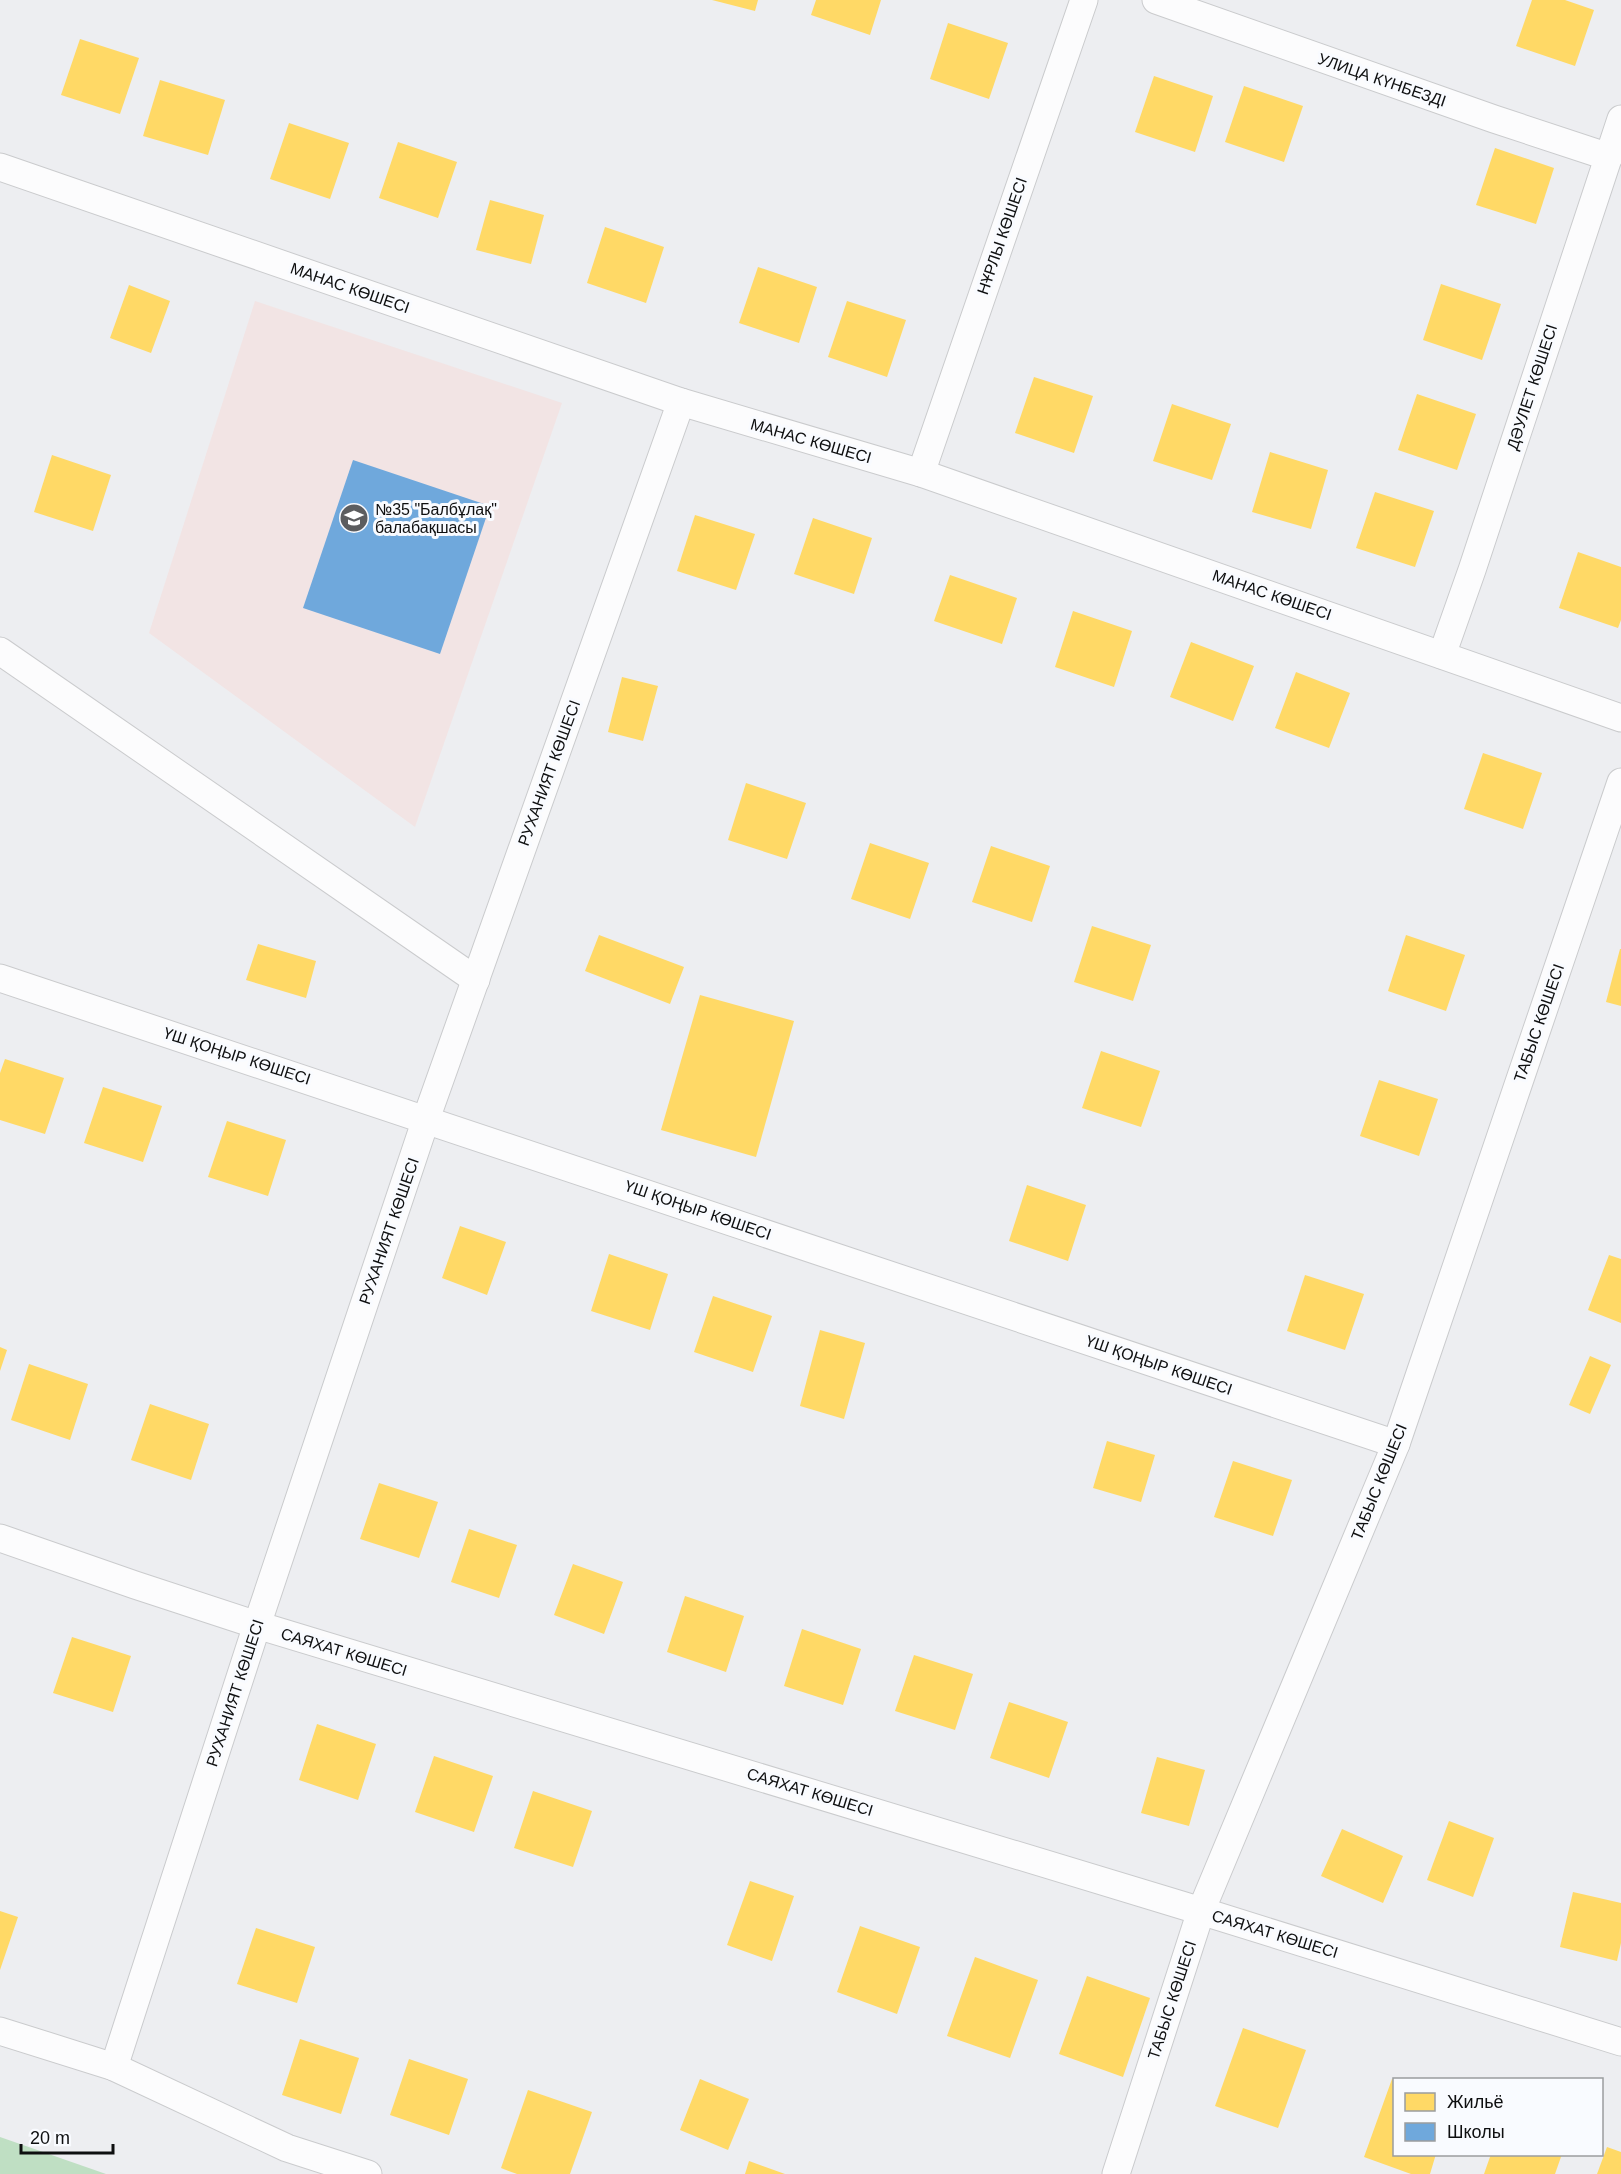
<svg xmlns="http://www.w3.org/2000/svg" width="1621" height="2174" font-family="Helvetica,sans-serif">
<rect width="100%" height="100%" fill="#edeef1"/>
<polygon fill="#f2e4e4" points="255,301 562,403 415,827 149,633"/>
<polygon fill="#bfdfc3" points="0,2137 106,2174 0,2174"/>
<g fill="#ffd966">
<polygon points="712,0 758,0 755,11"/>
<polygon points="816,0 881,0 870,35 811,15"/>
<polygon points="1532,0 1565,0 1594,10 1575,66 1516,46"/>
<polygon points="948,23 1008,43 989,99 930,79"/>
<polygon points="80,39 139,58 120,114 61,95"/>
<polygon points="1154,76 1213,96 1195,152 1135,132"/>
<polygon points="160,80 225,100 208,155 143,136"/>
<polygon points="1244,86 1303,106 1284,162 1225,142"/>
<polygon points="289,123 349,143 330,199 270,179"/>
<polygon points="398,142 457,162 438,218 379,198"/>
<polygon points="1495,148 1554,168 1536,224 1476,205"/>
<polygon points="490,200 544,215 531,264 476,250"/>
<polygon points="605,227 664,247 646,303 587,283"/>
<polygon points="758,267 817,287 799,343 739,323"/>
<polygon points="1441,284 1501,304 1482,360 1423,340"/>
<polygon points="129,285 170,301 151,353 110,338"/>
<polygon points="847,301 906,320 887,377 828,357"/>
<polygon points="1034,377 1093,396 1074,453 1015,433"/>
<polygon points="1417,394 1476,414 1457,470 1398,450"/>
<polygon points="1172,404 1231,424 1212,480 1153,461"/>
<polygon points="1270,452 1328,470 1311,529 1252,512"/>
<polygon points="52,455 111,475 93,531 34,512"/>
<polygon points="1375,492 1434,511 1415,567 1356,548"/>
<polygon points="695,515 755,534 736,590 677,571"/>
<polygon points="813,518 872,538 854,594 794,574"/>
<polygon points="1578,552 1621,567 1621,620 1618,628 1559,608"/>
<polygon points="950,575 1017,598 1002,644 934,621"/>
<polygon points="1073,611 1132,631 1114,687 1055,667"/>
<polygon points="1191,642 1254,666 1233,721 1170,697"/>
<polygon points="1296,672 1350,693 1329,748 1275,728"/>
<polygon points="622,677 658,686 643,741 608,732"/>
<polygon points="1483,753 1542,773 1523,829 1464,809"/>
<polygon points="746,783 806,803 787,859 728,840"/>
<polygon points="870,843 929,863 910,919 851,899"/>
<polygon points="991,846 1050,866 1032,922 972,902"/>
<polygon points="1092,926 1151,945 1133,1001 1074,982"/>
<polygon points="599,935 684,967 670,1004 585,971"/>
<polygon points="1406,935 1465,955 1446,1011 1388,991"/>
<polygon points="258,944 316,961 306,998 246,980"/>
<polygon points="1620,949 1621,949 1621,1006 1606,1002"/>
<polygon points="700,995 794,1021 756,1157 661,1130"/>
<polygon points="1101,1051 1160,1071 1141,1127 1082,1108"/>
<polygon points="5,1059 64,1078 45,1134 0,1120 0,1073"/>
<polygon points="1379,1080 1438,1099 1419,1156 1360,1136"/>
<polygon points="103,1087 162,1106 143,1162 84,1143"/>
<polygon points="227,1121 286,1140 268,1196 208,1177"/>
<polygon points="1027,1185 1086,1205 1068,1261 1009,1241"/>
<polygon points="460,1226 506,1242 487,1295 442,1278"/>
<polygon points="609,1254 668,1274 650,1330 591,1311"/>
<polygon points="1609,1255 1621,1259 1621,1323 1588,1310"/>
<polygon points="1305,1275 1364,1294 1345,1350 1287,1331"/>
<polygon points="713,1296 772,1316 753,1372 694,1352"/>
<polygon points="820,1330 865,1343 844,1419 800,1406"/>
<polygon points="0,1347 7,1350 0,1371"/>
<polygon points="1590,1356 1611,1365 1590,1414 1569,1405"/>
<polygon points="29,1364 88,1384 70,1440 11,1420"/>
<polygon points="150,1404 209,1424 191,1480 131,1460"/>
<polygon points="1107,1441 1155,1455 1141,1502 1093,1488"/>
<polygon points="1233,1461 1292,1480 1273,1536 1214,1517"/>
<polygon points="379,1483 438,1502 419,1558 360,1539"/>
<polygon points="469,1529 517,1545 499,1598 451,1582"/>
<polygon points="573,1564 623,1582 604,1634 554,1615"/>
<polygon points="685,1596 744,1616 726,1672 667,1652"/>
<polygon points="802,1629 861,1649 843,1705 784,1686"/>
<polygon points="72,1637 131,1656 113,1712 53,1693"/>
<polygon points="914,1655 973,1674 955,1730 895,1711"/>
<polygon points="1009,1702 1068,1722 1049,1778 990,1758"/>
<polygon points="317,1724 376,1744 358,1800 299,1780"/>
<polygon points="434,1756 493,1776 474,1832 415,1812"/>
<polygon points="1157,1757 1205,1770 1189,1826 1141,1813"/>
<polygon points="533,1791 592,1811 573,1867 514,1848"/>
<polygon points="1449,1821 1494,1838 1473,1897 1427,1880"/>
<polygon points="1342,1829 1403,1856 1383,1903 1321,1876"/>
<polygon points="750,1881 794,1896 772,1961 727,1945"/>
<polygon points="1573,1892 1621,1903 1621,1943 1617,1961 1560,1947"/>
<polygon points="0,1911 18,1917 0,1970"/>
<polygon points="860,1926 920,1947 897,2014 837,1992"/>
<polygon points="256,1928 315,1947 297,2003 237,1984"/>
<polygon points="975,1957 1038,1980 1010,2058 947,2036"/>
<polygon points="1087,1976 1150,1998 1123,2077 1059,2054"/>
<polygon points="1243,2028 1306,2050 1278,2128 1215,2106"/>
<polygon points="300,2039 359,2058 341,2114 282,2095"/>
<polygon points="409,2059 468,2079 449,2135 390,2115"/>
<polygon points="700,2079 749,2099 728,2150 680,2130"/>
<polygon points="1392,2079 1394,2080 1394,2154 1436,2154 1430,2174 1411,2174 1364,2157"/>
<polygon points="528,2090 592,2112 570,2174 517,2174 501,2168"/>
<polygon points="1607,2147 1621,2152 1621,2174 1597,2174"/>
<polygon points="1491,2154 1562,2154 1555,2174 1484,2174"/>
<polygon points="749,2161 785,2174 745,2174"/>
</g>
<polygon fill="#6fa8dc" points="353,460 490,506 440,654 303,608"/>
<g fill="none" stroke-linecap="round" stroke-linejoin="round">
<g stroke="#cacbcd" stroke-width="29">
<g id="minor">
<polyline points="1156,0 1494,119 1609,157"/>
<polyline points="0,167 681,402 921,473 1621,718"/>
<polyline points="921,473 1084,0"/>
<polyline points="0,651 476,980"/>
<polyline points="1442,655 1472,570 1621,119"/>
<polyline points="0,978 1396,1444"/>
<polyline points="0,1538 135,1585 257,1625 1201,1911 1621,2042"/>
<polyline points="0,2031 114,2067 287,2148 368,2174"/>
<polyline points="114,2067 257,1625 426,1119 681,402"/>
<polyline points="1116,2174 1201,1911 1396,1444 1621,782"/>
</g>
</g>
<use href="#minor" stroke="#fcfcfd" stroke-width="27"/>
</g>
<defs>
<g id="school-disc" transform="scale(1.5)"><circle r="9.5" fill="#5c5d5f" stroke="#f9fbff"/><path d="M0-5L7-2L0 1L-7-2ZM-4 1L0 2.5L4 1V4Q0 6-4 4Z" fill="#fff"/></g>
</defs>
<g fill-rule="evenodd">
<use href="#school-disc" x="354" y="518"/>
</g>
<g text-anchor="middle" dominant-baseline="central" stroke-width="6" stroke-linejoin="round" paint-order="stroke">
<g font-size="16" fill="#0e0f10" stroke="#f9fbff">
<text transform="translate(1382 80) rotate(19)">УЛИЦА КҮНБЕЗДІ</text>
<text transform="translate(1002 236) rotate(-71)">НҰРЛЫ КӨШЕСІ</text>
<text transform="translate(350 288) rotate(19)">МАНАС КӨШЕСІ</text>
<text transform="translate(1532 387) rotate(-72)">ДӘУЛЕТ КӨШЕСІ</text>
<text transform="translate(811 441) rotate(16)">МАНАС КӨШЕСІ</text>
<text transform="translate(1272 595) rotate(19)">МАНАС КӨШЕСІ</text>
<text transform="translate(549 773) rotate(-70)">РУХАНИЯТ КӨШЕСІ</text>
<text transform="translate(1539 1023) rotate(-71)">ТАБЫС КӨШЕСІ</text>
<text transform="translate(237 1056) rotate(18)">ҮШ ҚОҢЫР КӨШЕСІ</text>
<text transform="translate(698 1210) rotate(19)">ҮШ ҚОҢЫР КӨШЕСІ</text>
<text transform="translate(389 1231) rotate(-71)">РУХАНИЯТ КӨШЕСІ</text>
<text transform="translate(1159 1365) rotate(19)">ҮШ ҚОҢЫР КӨШЕСІ</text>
<text transform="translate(1379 1482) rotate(-68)">ТАБЫС КӨШЕСІ</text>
<text transform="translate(344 1652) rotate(17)">САЯХАТ КӨШЕСІ</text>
<text transform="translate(235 1693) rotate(-72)">РУХАНИЯТ КӨШЕСІ</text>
<text transform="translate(810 1792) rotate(17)">САЯХАТ КӨШЕСІ</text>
<text transform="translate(1275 1934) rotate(17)">САЯХАТ КӨШЕСІ</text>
<text transform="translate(1172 2000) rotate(-72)">ТАБЫС КӨШЕСІ</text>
</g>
<g font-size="16" fill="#0e0f10" stroke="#f9fbff" text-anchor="start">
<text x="375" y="509">№35 "Балбұлақ"<tspan x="375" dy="18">балабақшасы</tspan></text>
</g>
</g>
<rect x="1393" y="2078" width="210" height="78" fill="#f9fbff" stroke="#9b9d9f" stroke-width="1.5"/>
<rect x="1405" y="2093" width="30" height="18" fill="#ffd966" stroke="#9b9d9f" stroke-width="1.5"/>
<text x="1447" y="2108" font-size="18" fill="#0e0f10">Жильё</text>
<rect x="1405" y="2123" width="30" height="18" fill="#6fa8dc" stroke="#9b9d9f" stroke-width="1.5"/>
<text x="1447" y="2138" font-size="18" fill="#0e0f10">Школы</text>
<path d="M21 2144v9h92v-9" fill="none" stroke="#0e0f10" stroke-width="3"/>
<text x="30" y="2144" font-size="18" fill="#0e0f10" stroke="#f9fbff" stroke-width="4.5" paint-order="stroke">20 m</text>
</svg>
